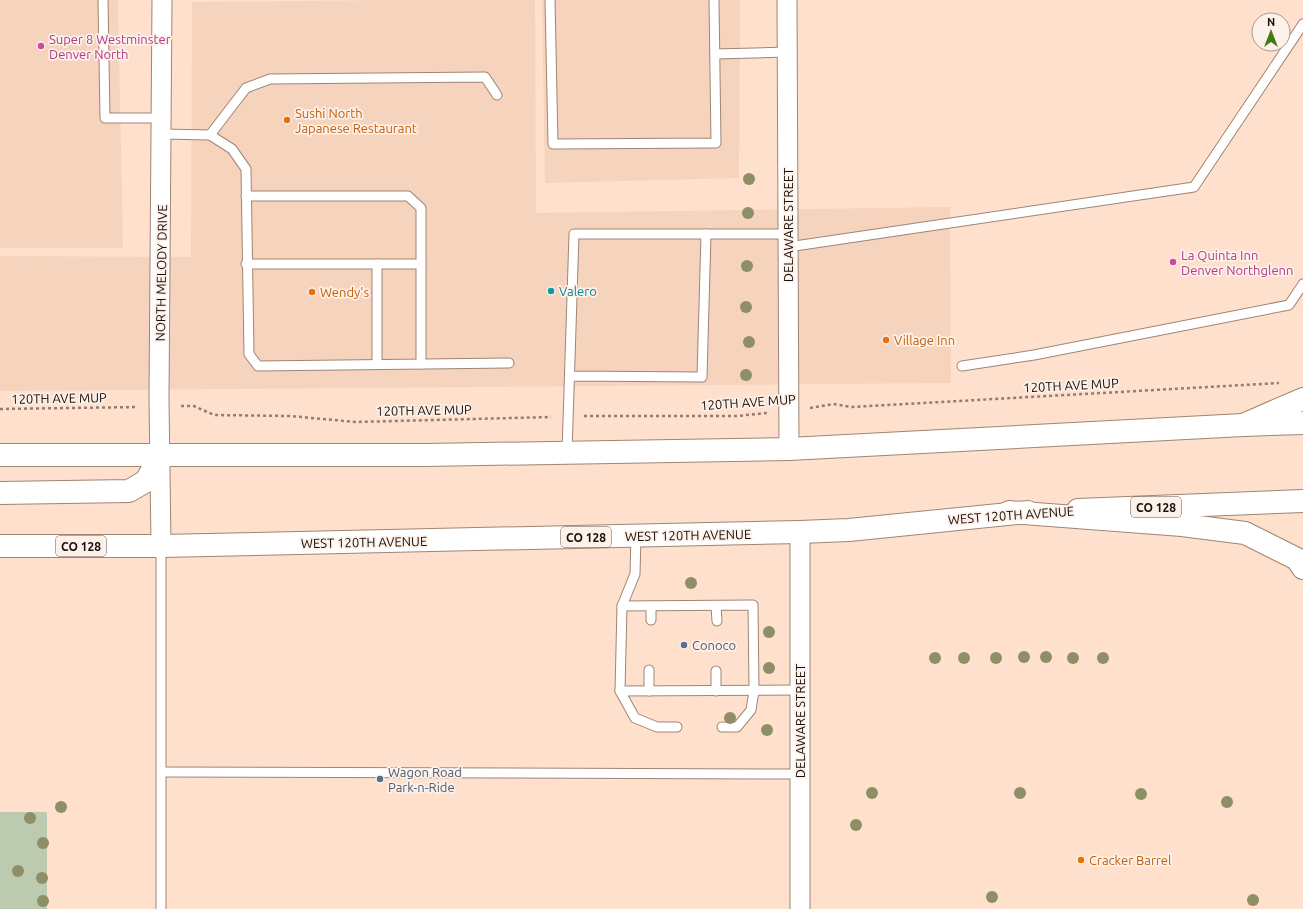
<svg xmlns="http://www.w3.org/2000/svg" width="1303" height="909" font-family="Ubuntu,sans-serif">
<rect width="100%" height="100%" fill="#fee0cd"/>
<g fill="#f6d3bc">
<polygon points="0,0 118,0 123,248 0,248"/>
<polygon points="392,0 535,0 536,213 950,207 951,383 0,391 0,256 191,257 192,2"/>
<polygon points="542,0 740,0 739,178 545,183"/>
</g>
<rect fill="#bccaaf" x="0" y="812" width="47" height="97"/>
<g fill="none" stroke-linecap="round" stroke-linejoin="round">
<g stroke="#9f8573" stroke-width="11">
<g id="service">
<polyline points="103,0 105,118 163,118"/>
<polyline points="550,0 553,144 716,143 714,0"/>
<polyline points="715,54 787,52"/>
<polyline points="163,134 210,135 232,149 246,169 249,354 258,366 509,363"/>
<polyline points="210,135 246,88 270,79 485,77 497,95"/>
<polyline points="246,196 408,196 421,208 421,364"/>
<polyline points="706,234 788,234"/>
<polyline points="788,247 1194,187 1303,24"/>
<polyline points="246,264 421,264"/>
<polyline points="377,264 377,364"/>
<polyline points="962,366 1034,355 1289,305 1303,284"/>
<polyline points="567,453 574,234 706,234 702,377 570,376"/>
<polyline points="636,536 635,574 622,606 620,691 799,690"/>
<polyline points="622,606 753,605 754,691 751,710 737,727 722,727"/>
<polyline points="651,606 651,620"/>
<polyline points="716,606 717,621"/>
<polyline points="716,671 716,691"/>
<polyline points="620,691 635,718 657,727 677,727"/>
<polyline points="649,691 649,670"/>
<polyline points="162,772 800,774"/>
<polyline points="161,909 161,546"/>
</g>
</g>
<g stroke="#9f8573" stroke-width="21">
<g id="minor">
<polyline points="787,0 789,449"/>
<polyline points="161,546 159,398 162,0"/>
<polyline points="800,909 800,532"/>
</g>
</g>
<g stroke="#9f8573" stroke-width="24">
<g id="primary">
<polyline points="0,455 426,455 789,449 1243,425 1303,423"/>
<polyline points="0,493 129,491 146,481 160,456"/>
<polyline points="1078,510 1303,501"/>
<polyline points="0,546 161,546 800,532 849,530 1028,512"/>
</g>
</g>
<g stroke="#9f8573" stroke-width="24">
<g id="motorway">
<polyline points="1243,425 1303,399"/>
<polyline points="1009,512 1182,525 1245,533 1297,559 1303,568"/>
</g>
</g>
<g stroke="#927d71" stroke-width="2.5" stroke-dasharray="3 3" stroke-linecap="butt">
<polyline points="181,406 194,406 214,415 290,416 356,422 551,417"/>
<polyline points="810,408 833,404 852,407 1279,383"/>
<polyline points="0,409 138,407"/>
<polyline points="584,416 737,416 767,413"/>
</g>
<use href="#service" stroke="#fff" stroke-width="9"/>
<use href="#minor" stroke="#fff" stroke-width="19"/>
<use href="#primary" stroke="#fff" stroke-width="22"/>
<use href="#motorway" stroke="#fff" stroke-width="22"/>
</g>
<g fill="#8e8e67">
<circle cx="749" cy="179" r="6"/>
<circle cx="748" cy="213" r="6"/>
<circle cx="747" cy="266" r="6"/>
<circle cx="746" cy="307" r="6"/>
<circle cx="749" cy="342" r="6"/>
<circle cx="746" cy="375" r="6"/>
<circle cx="691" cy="583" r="6"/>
<circle cx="769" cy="632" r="6"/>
<circle cx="1024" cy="657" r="6"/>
<circle cx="1046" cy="657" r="6"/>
<circle cx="935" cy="658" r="6"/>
<circle cx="964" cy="658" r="6"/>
<circle cx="996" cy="658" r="6"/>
<circle cx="1073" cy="658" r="6"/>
<circle cx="1103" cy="658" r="6"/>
<circle cx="769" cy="668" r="6"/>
<circle cx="730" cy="718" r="6"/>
<circle cx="767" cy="730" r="6"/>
<circle cx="872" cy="793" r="6"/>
<circle cx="1020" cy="793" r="6"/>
<circle cx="1141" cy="794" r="6"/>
<circle cx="1227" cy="802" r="6"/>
<circle cx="61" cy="807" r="6"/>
<circle cx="30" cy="818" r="6"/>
<circle cx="856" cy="825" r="6"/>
<circle cx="43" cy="843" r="6"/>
<circle cx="18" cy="871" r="6"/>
<circle cx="42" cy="878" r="6"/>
<circle cx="992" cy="897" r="6"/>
<circle cx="1253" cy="900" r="6"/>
<circle cx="43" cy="901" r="6"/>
</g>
<g fill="#d1479c" stroke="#fdf1ea" stroke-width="1.5">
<circle cx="41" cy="46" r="4"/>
<circle cx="1173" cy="262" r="4"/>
</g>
<g fill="#e8710a" stroke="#fdf1ea" stroke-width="1.5">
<circle cx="287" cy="120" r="4"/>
<circle cx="312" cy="292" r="4"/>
<circle cx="886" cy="340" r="4"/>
<circle cx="1081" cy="860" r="4"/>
</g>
<circle fill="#0f9aa8" stroke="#fdf1ea" stroke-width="1.5" cx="551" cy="291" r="4"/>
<g fill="#5c6f8a" stroke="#fdf1ea" stroke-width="1.5">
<circle cx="684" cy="645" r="4"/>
<circle cx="380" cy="779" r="4"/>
</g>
<g text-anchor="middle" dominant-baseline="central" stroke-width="3.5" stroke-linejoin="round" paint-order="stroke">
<g fill="#fdf1ea" stroke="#5d534c" stroke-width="1">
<rect x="1131" y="497" width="50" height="20" rx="3"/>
<rect x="561" y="527" width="50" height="20" rx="3"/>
<rect x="56" y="536" width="50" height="20" rx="3"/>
</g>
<g font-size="12" font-weight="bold" fill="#190f09">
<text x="1156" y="507">CO 128</text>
<text x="586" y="537">CO 128</text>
<text x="81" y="546">CO 128</text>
</g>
<g font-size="13" fill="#b23c85" stroke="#fdf1ea" text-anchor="start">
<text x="49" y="39">Super 8 Westminster<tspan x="49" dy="15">Denver North</tspan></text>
<text x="1181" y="255">La Quinta Inn<tspan x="1181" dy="15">Denver Northglenn</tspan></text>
</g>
<g font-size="13" fill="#c56008" stroke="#fdf1ea" text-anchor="start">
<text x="295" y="113">Sushi North<tspan x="295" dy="15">Japanese Restaurant</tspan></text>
<text x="320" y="292">Wendy's</text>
<text x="894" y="340">Village Inn</text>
<text x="1089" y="860">Cracker Barrel</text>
</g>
<g font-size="13" fill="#190f09" stroke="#fdf1ea">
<text transform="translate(788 225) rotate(-90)">DELAWARE STREET</text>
<text transform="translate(161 273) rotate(-89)">NORTH MELODY DRIVE</text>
<text transform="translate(1071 385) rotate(-3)">120TH AVE MUP</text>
<text transform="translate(59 398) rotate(-1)">120TH AVE MUP</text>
<text transform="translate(748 402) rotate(-4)">120TH AVE MUP</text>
<text transform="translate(424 410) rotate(-1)">120TH AVE MUP</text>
<text transform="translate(1011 515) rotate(-4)">WEST 120TH AVENUE</text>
<text transform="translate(688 535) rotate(-1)">WEST 120TH AVENUE</text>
<text transform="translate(364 542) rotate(-1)">WEST 120TH AVENUE</text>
<text transform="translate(800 721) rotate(-90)">DELAWARE STREET</text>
</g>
<g font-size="13" fill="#0d838f" stroke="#fdf1ea" text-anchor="start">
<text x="559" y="291">Valero</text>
</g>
<g font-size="13" fill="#4e5e75" stroke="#fdf1ea" text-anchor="start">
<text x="692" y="645">Conoco</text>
<text x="388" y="772">Wagon Road<tspan x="388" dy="15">Park-n-Ride</tspan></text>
</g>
</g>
<g transform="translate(1271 32)"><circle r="19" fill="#fdf1ea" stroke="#a29790"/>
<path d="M0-3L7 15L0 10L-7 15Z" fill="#427b11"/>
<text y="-6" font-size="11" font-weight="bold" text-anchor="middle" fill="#190f09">N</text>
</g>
</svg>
